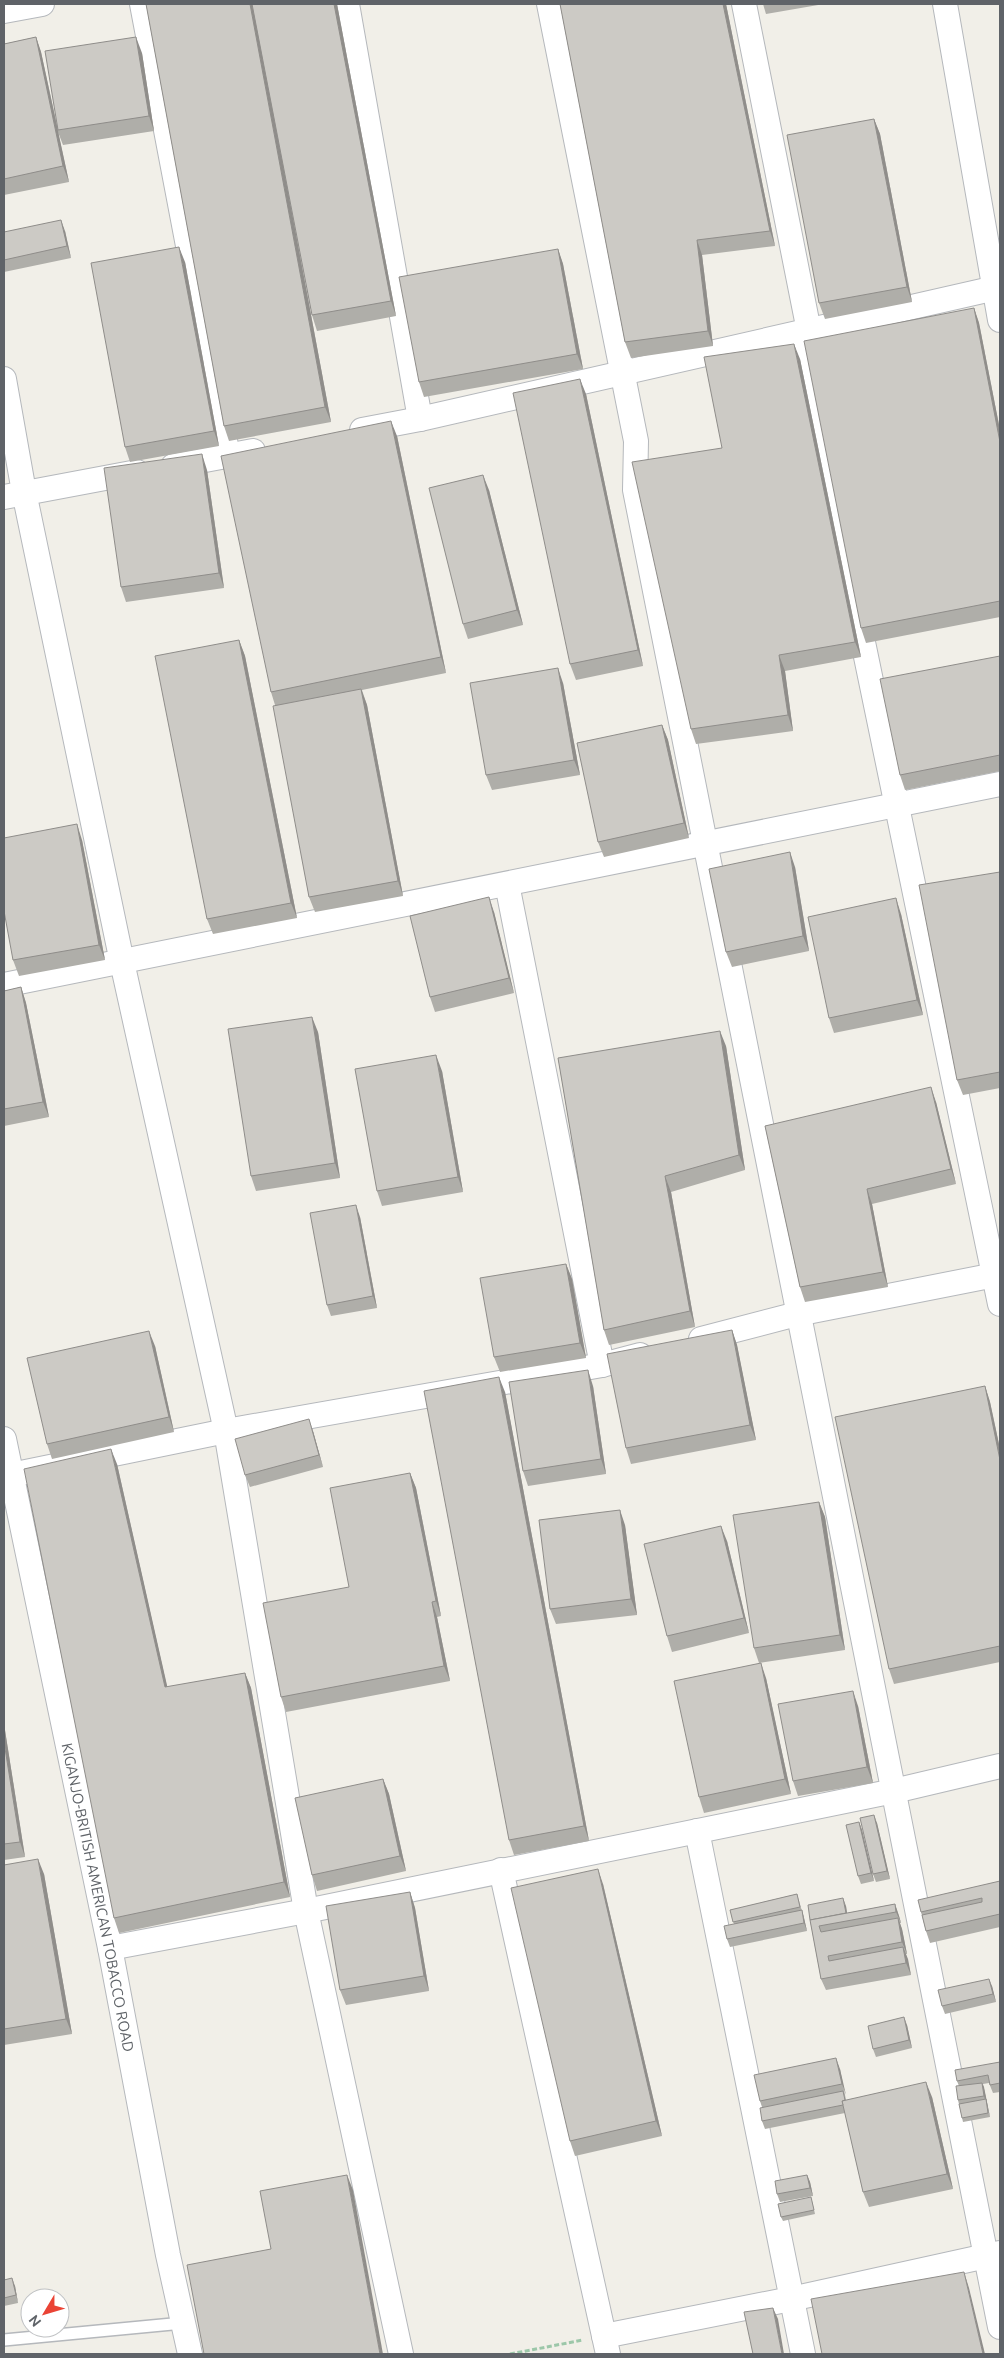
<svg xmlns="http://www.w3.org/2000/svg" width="1004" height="2358" font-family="Ubuntu,sans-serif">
<rect width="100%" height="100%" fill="#f1efe8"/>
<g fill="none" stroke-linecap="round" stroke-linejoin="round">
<g stroke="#b5b8bc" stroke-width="14">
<polyline id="service" points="4,2340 183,2323"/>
</g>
<g stroke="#b5b8bc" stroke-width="26">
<g id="minor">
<polyline points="142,4 228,456"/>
<polyline points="347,4 420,419"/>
<polyline points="549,4 636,441 635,490 1000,2327"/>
<polyline points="744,4 809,331"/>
<polyline points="945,4 1000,320"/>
<polyline points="4,11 42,4"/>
<polyline points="799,333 1000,1304"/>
<polyline points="4,379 24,492 122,962 226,1431 306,1911 401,2354"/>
<polyline points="362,430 420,419 1000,287"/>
<polyline points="173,466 253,451"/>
<polyline points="4,497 137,472"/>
<polyline points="507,884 602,1365"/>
<polyline points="4,985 1000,784"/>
<polyline points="701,1339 797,1314 1000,1274"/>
<path id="s1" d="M 4,1439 L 110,1948 L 168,2255 L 190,2354"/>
<polyline points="11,1475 226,1431 602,1365 640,1355"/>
<polyline points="697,1831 803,2354"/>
<polyline points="501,1870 608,2354"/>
<polyline points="110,1948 306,1911 894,1791 1000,1766"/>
<polyline points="604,2336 791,2299 1000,2253"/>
</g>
</g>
<polyline stroke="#9cc7a9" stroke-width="3" stroke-dasharray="5 2.5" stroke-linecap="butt" points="510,2354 583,2340"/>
<use href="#service" stroke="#fff" stroke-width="11"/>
<use href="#minor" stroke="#fff" stroke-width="24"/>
</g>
<g fill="#afaea9">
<polygon points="146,4 337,4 396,316 317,331 312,315 286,180 331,422 229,441 224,426"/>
<polygon points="560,4 726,4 775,246 702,255 713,346 631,358 625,342"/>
<polygon points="763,4 824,4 766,14"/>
<polygon points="36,37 41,52 57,125 142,53 154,131 63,145 58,132 69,182 4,195 4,44"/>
<polygon points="874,119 880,134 912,302 825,319 819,303"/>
<polygon points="65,231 71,258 4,272 4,232"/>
<polygon points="558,249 563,264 583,369 424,397 419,382"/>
<polygon points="185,262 219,446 130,462 125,447"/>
<polygon points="974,308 979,323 1000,430 1000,617 866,643 861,628"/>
<polygon points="800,359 861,657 785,671 793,731 696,744 691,729 722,448"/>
<polygon points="586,394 643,666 576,680 570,664"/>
<polygon points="397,436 446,673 362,690 367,705 403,896 315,912 309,897 275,705 271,692"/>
<polygon points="207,470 224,588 126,602 121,587"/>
<polygon points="489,490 523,625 468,639 463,624"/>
<polygon points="239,640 245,656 297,918 213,934 207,919"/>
<polygon points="1000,656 1000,771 905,790 900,775"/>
<polygon points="563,683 580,775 492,790 486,775"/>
<polygon points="662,725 668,740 689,838 604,857 598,842"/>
<polygon points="82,840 105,960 19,976 13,960"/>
<polygon points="795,867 809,951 732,967 726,952"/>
<polygon points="1000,872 1000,1088 963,1095 957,1080"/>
<polygon points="494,912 514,993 435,1012 430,997"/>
<polygon points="901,914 923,1015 834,1033 829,1018"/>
<polygon points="21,987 26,1003 49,1117 4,1126 4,991"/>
<polygon points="318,1032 340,1178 256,1191 251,1176"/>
<polygon points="726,1046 745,1170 671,1192 695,1327 609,1345 604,1330 558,1058"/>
<polygon points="442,1071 463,1192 382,1206 377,1191"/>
<polygon points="936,1102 956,1184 872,1204 888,1287 805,1302 800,1287 765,1126"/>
<polygon points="360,1217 377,1308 331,1316 327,1305"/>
<polygon points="566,1264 572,1279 586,1358 500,1372 494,1357"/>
<polygon points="732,1330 737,1345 756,1440 631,1464 626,1448"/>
<polygon points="155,1346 174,1432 52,1459 47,1444"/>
<polygon points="593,1386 606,1474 528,1486 523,1471"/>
<polygon points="985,1386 990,1402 1000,1449 1000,1662 894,1684 889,1669"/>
<polygon points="505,1392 589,1841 514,1855 509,1840"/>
<polygon points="313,1431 323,1467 250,1487 245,1475"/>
<polygon points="117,1464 167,1687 245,1673 251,1688 290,1897 119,1933 114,1918"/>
<polygon points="410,1473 416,1488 441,1616 437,1617 450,1681 286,1712 281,1697 349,1587"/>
<polygon points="819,1502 825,1517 845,1650 759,1663 754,1648"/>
<polygon points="625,1525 637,1615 556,1624 550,1609"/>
<polygon points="727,1541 749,1633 672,1652 667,1636"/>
<polygon points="766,1678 791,1794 704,1813 699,1797"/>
<polygon points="858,1706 873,1783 798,1796 793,1781"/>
<polygon points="4,1724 25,1857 4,1860"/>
<polygon points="383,1779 389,1794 406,1871 317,1891 312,1875"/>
<polygon points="859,1822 862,1830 874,1881 861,1884 858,1876"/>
<polygon points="877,1823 890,1879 876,1882 873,1874"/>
<polygon points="4,1865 44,1874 72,2034 4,2045"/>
<polygon points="1000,1883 1000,1927 930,1943 926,1931 921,1912"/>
<polygon points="603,1884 662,2136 575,2156 570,2141"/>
<polygon points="410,1892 415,1908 429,1991 346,2005 340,1990"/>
<polygon points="797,1894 804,1918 807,1931 730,1947 727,1939 734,1924 730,1910"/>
<polygon points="895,1904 899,1916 901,1923 900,1923 902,1929 907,1954 906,1954 911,1975 826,1990 821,1979 810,1920 846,1906 847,1913"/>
<polygon points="992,1986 996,2002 945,2014 942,2006"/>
<polygon points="907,2025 912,2048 876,2057 873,2049"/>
<polygon points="1000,2062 1000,2092 993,2093 989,2083 983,2084 990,2117 963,2122 958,2100 959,2086 957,2081"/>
<polygon points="840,2069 846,2100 932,2097 953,2189 869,2207 863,2192 845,2113 765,2129 762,2121 762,2107 760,2101"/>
<polygon points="807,2175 810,2182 813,2196 780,2202 777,2194"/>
<polygon points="812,2201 815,2214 783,2221 781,2217"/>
<polygon points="4,2280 15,2286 18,2303 4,2306"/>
</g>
<g fill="#8f8d8a">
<polygon points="250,4 253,4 331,422 325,407"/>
<polygon points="334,4 337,4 396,316 391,301"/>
<polygon points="723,4 726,4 775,246 770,231"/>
<polygon points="36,37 41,52 69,182 63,166"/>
<polygon points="136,37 142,53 154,131 149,116"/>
<polygon points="874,119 880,134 912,302 907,287"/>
<polygon points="61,220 65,231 71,258 67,246"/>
<polygon points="697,240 702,255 713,346 708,331"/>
<polygon points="179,247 185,262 219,446 214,431"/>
<polygon points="558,249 563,264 583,369 577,354"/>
<polygon points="974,308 979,323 1000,430 1000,442"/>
<polygon points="794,344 800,359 861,657 855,642"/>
<polygon points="580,379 586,394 643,666 638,650"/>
<polygon points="391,421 397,436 446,673 441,657"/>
<polygon points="202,454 207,470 224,588 219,573"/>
<polygon points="483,475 489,490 523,625 517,610"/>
<polygon points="239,640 245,656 297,918 291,903"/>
<polygon points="779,655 785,671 793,731 788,715"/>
<polygon points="558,668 563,683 580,775 574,760"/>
<polygon points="361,689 367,705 403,896 398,881"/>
<polygon points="662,725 668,740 689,838 684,823"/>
<polygon points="77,824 82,840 105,960 99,945"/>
<polygon points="790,852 795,867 809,951 803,936"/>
<polygon points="489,897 494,912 514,993 509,978"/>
<polygon points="896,898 901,914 923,1015 917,1000"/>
<polygon points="21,987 26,1003 49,1117 43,1102"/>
<polygon points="312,1017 318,1032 340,1178 335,1163"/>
<polygon points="720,1031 726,1046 745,1170 739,1155"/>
<polygon points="436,1055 442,1071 463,1192 458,1177"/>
<polygon points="931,1087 936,1102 956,1184 951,1169"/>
<polygon points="665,1176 671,1192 695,1327 690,1311"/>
<polygon points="867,1189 872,1204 888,1287 883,1272"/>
<polygon points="356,1205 360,1217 377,1308 373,1296"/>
<polygon points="566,1264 572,1279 586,1358 580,1343"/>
<polygon points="732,1330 737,1345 756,1440 750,1425"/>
<polygon points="149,1331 155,1346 174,1432 169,1417"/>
<polygon points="588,1370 593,1386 606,1474 601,1459"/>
<polygon points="499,1377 505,1392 589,1841 584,1826"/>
<polygon points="985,1386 990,1402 1000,1449 1000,1460"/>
<polygon points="309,1419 313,1431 323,1467 319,1455"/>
<polygon points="111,1449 117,1464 171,1703 165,1687"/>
<polygon points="410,1473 416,1488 441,1616 436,1601"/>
<polygon points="819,1502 825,1517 845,1650 840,1635"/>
<polygon points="620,1510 625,1525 637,1615 631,1599"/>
<polygon points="721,1526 727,1541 749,1633 744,1618"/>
<polygon points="432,1602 437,1617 450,1681 444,1666"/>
<polygon points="761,1663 766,1678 791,1794 785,1779"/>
<polygon points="245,1673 251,1688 290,1897 284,1882"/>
<polygon points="853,1691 858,1706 873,1783 867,1767"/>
<polygon points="4,1724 25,1857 20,1842 4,1742"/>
<polygon points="383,1779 389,1794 406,1871 400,1856"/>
<polygon points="874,1815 877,1823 890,1879 887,1871"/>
<polygon points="859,1822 862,1830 874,1881 871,1873"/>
<polygon points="38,1859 44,1874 72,2034 66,2019"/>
<polygon points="598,1869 603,1884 662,2136 656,2121"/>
<polygon points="410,1892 415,1908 429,1991 424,1976"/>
<polygon points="843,1898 846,1906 848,1921 846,1913"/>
<polygon points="895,1904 899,1916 901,1923 896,1912"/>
<polygon points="802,1910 804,1918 807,1931 804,1923"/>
<polygon points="898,1918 902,1929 907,1954 902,1942"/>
<polygon points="903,1947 908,1959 911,1975 906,1963"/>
<polygon points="989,1979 992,1986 996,2002 993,1994"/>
<polygon points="904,2017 907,2025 912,2048 909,2040"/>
<polygon points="836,2058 840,2069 846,2095 842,2084"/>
<polygon points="926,2082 932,2097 953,2189 947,2174"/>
<polygon points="982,2083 984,2087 990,2117 984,2096"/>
<polygon points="347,2175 353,2190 383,2354 380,2354"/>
<polygon points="807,2175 810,2182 813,2196 810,2188"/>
<polygon points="964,2272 969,2288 985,2354 983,2354"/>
<polygon points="12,2278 15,2286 18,2303 16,2295"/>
<polygon points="773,2308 778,2319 784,2354 782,2354"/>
</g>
<g fill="#cccac5" stroke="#8f8d8a">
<polygon points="146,4 250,4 325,407 224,426"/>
<polygon points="252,4 334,4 391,301 312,315"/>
<polygon points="560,4 723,4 770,231 697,240 708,331 625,342"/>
<polygon points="36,37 63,166 4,179 4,44"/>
<polygon points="136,37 149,116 58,130 45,51"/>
<polygon points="874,119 907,287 819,303 787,135"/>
<polygon points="61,220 67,246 4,260 4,232"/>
<polygon points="179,247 214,431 125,447 91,263"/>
<polygon points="558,249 577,354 419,382 399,277"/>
<polygon points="974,308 1000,442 1000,601 861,628 804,341"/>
<polygon points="794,344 855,642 779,655 788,715 691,729 632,462 722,448 704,357"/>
<polygon points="580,379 638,650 570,664 513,393"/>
<polygon points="391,421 441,657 271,692 221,456"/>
<polygon points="202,454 219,573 121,587 104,468"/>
<polygon points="483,475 517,610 463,624 429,488"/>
<polygon points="239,640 291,903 207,919 155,656"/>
<polygon points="1000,656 1000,755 900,775 880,679"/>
<polygon points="558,668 574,760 486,775 470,683"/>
<polygon points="361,689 398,881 309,897 273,706"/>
<polygon points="662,725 684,823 598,842 577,743"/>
<polygon points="77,824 99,945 13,960 4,911 4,838"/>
<polygon points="790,852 803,936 726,952 709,869"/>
<polygon points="1000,872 1000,1072 957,1080 919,885"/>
<polygon points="489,897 509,978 430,997 410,916"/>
<polygon points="896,898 917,1000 829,1018 808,917"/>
<polygon points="21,987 43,1102 4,1109 4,991"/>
<polygon points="312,1017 335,1163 251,1176 228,1029"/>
<polygon points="720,1031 739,1155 665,1176 690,1311 604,1330 558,1058"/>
<polygon points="436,1055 458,1177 377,1191 355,1069"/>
<polygon points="931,1087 951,1169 867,1189 883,1272 800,1287 765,1126"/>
<polygon points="356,1205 373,1296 327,1305 310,1213"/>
<polygon points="566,1264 580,1343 494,1357 480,1278"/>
<polygon points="732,1330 750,1425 626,1448 607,1354"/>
<polygon points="149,1331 169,1417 47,1444 27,1358"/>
<polygon points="588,1370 601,1459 523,1471 509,1382"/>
<polygon points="499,1377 584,1826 509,1840 424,1391"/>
<polygon points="985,1386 1000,1460 1000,1646 889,1669 835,1417"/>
<polygon points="309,1419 319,1455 245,1475 235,1439"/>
<polygon points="111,1449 165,1687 245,1673 284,1882 114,1918 24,1469"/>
<polygon points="410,1473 436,1601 432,1602 444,1666 281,1697 263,1603 349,1587 330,1488"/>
<polygon points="819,1502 840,1635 754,1648 733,1515"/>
<polygon points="620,1510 631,1599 550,1609 539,1520"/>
<polygon points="721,1526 744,1618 667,1636 644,1544"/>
<polygon points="761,1663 785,1779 699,1797 674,1681"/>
<polygon points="853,1691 867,1767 793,1781 778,1704"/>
<polygon points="4,1742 20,1842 4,1844"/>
<polygon points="383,1779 400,1856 312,1875 295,1798"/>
<polygon points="874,1815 887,1871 873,1874 860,1818"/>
<polygon points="859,1822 871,1873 858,1876 846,1825"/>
<polygon points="38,1859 66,2019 4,2029 4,1865"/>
<polygon points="598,1869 656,2121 570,2141 511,1888"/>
<polygon points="1000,1881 1000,1914 926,1931 922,1915 982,1902 982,1898 921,1912 918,1900"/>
<polygon points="410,1892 424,1976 340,1990 326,1906"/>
<polygon points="797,1894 800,1907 733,1922 730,1910"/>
<polygon points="843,1898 846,1913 810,1920 808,1905"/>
<polygon points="895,1904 896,1912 819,1926 821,1932 898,1918 902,1942 828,1956 829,1961 903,1947 906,1963 821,1979 810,1920"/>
<polygon points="802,1910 804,1923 727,1939 724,1926"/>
<polygon points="989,1979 993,1994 942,2006 938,1990"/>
<polygon points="904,2017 909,2040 873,2049 868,2026"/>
<polygon points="836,2058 842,2084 760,2101 754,2075"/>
<polygon points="1000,2062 1000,2083 990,2085 988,2075 957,2081 955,2070"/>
<polygon points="926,2082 947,2174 863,2192 842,2101"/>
<polygon points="982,2083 984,2096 958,2100 956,2086"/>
<polygon points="843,2091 845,2100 842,2101 843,2105 762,2121 760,2108"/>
<polygon points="986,2099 988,2113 962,2118 959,2104"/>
<polygon points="347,2175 380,2354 204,2354 187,2265 271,2249 260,2191"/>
<polygon points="807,2175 810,2188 777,2194 775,2181"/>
<polygon points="811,2197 814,2210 781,2217 778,2204"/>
<polygon points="964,2272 983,2354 822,2354 811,2299"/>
<polygon points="12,2278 16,2295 4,2298 4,2280"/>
<polygon points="773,2308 782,2354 753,2354 744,2312"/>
</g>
<g text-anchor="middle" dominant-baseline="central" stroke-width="4" stroke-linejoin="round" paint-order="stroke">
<g font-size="15" fill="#5f6368" stroke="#fff">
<text stroke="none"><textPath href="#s1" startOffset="468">KIGANJO-BRITISH AMERICAN TOBACCO ROAD</textPath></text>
</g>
</g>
<rect width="1004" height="2358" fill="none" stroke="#5f6368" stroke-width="10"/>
<g transform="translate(45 2313) rotate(232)"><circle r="24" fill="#ffffff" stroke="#bfc1c3"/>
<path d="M0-4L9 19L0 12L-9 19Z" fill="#ea4335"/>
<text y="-8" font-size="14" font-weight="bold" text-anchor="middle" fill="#5f6368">N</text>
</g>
</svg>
